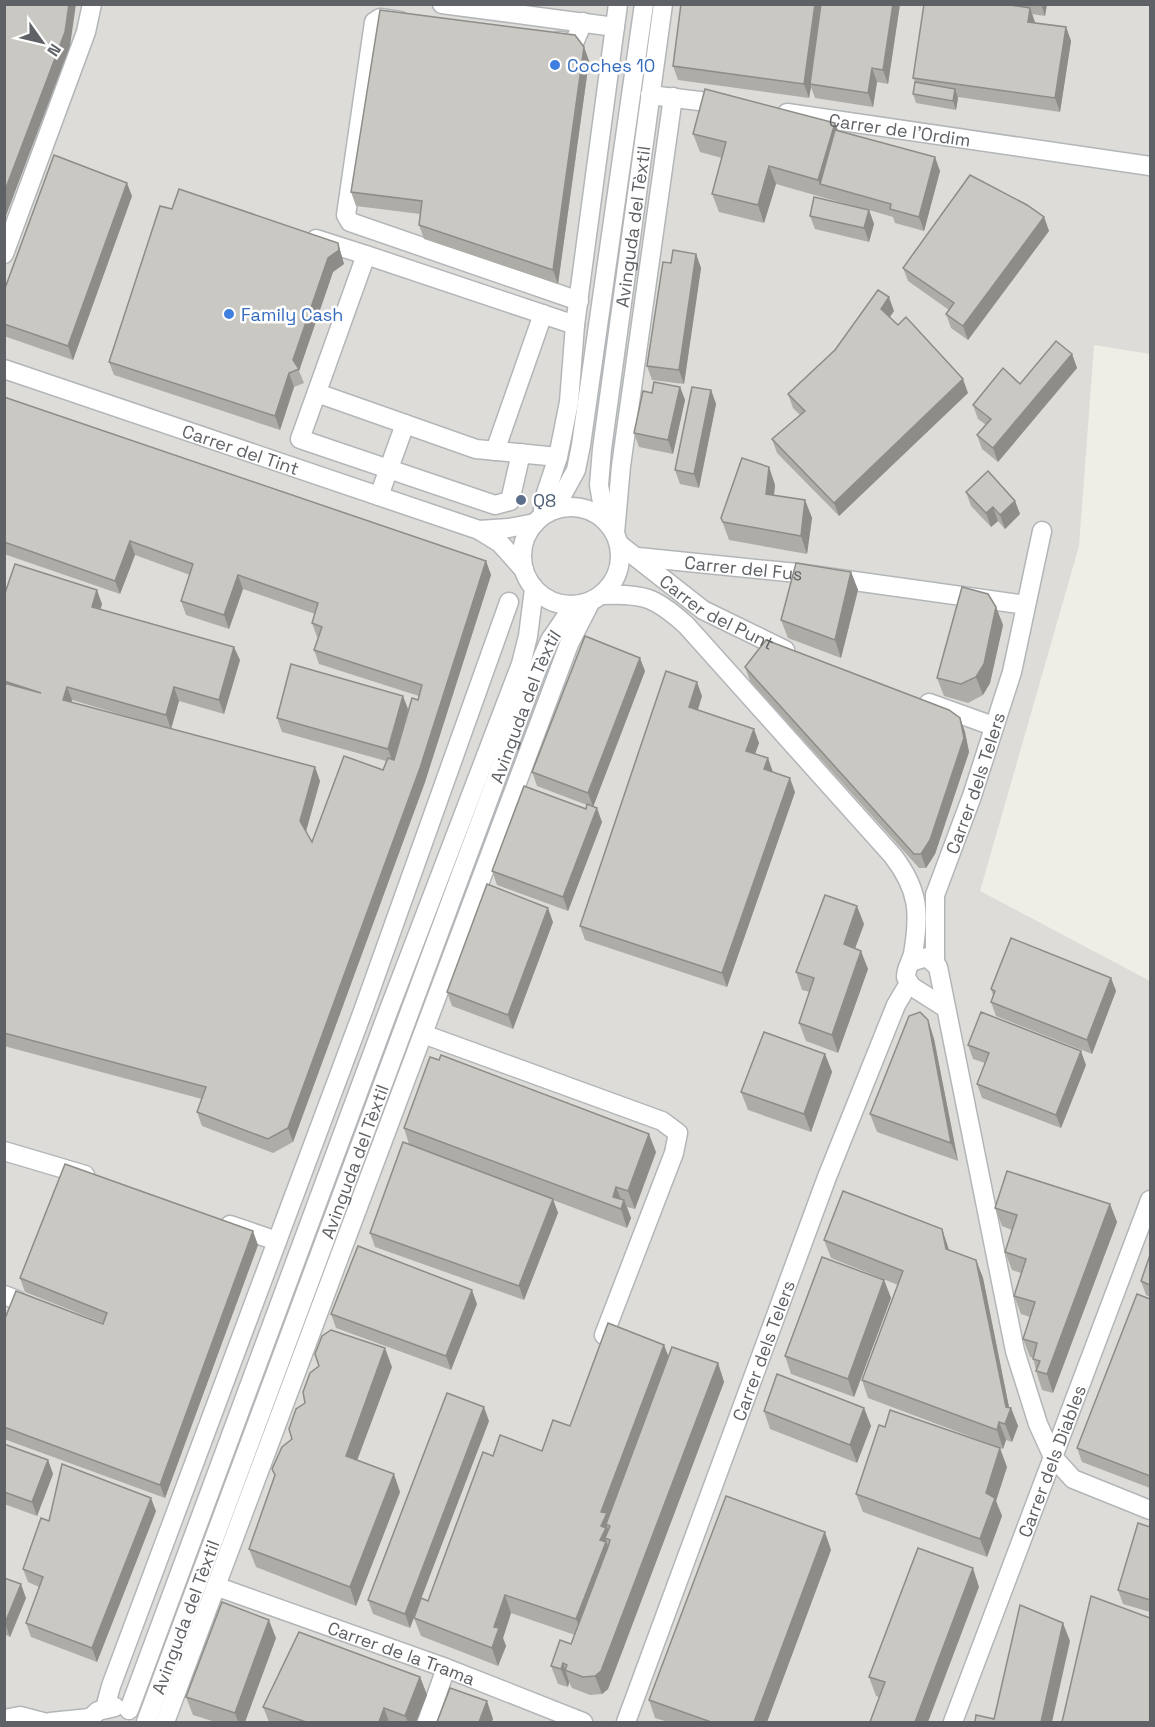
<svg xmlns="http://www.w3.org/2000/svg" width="1155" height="1727" font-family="'Space Grotesk',sans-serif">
<rect width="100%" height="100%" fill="#eeede6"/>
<polygon fill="#dddcd8" points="5,5 1150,5 1150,354 1094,345 1079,546 980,891 1150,981 1150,1722 5,1722"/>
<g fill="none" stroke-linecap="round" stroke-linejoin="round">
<g stroke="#b3b6b9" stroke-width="21">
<g id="minor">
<polyline points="442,4 615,27"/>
<polyline points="400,21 380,18 374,22 346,215 350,222 579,301"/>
<polyline points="559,41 574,43 583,22"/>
<polyline points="650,95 724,104"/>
<path id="s1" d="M 787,113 L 1150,166"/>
<polyline points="316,239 366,255"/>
<polyline points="4,254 86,32 92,4"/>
<path id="s2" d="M 4,369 L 479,530 L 500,543 L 524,570"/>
<polyline points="317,393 476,449 558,457"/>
<polyline points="495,451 543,314"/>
<polyline points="521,453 510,501 495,505 300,439 366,255 575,325"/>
<polyline points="379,496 405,424"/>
<circle cx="571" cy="556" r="49"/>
<polyline points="554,510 576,470 581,445 644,4"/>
<polyline points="543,515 543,502 558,457 569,402 575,325 618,4"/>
<path id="s3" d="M 605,520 L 599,485 L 602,449 L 663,4"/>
<polyline points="479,530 509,528 535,523"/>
<polyline points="615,533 621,466 673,97"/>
<path id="s4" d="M 619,544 L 703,610 L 785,650"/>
<path id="s5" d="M 638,557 L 797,573 L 1026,605"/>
<path d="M 602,595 C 643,593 655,597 686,625 L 893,856 C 919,890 920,913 913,954 C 911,962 906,968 906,977 L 911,986 L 944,1007"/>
<polyline points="929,703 993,726"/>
<polyline points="911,962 927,957 938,967 1015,1351 1038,1424 1053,1457 1073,1479 1150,1510"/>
<path id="s6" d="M 935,962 L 935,895 L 972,796 L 1012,672 L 1042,531"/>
<polyline points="423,1034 662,1121 678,1133 674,1153 604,1335"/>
<polyline points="4,1151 85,1175"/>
<polyline points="230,1225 277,1241"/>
<polyline points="4,1295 17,1300"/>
<path id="s7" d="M 218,1587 L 446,1668 L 583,1722"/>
<polyline points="105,1708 111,1686 363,1011 509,602"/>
<polyline points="129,1710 385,1020 521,664 528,636 534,589"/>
<polyline points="4,1719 20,1716 43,1722"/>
<polyline points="50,1722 90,1718"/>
<polyline points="86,1722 98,1711 115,1707"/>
<path id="s8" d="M 146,1722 L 536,672 L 550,640 L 574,605"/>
<polyline points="165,1722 569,644 591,601"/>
<polyline points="427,1722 446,1668"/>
<path id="s9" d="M 626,1722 L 827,1177 L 896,1005 L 909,983"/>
<path id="s10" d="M 953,1722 L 1150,1200"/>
</g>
</g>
<use href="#minor" stroke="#fff" stroke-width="18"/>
</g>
<g fill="#aeaca7" fill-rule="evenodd">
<polygon points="681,4 900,4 888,84 877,82 873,107 815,98 811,87 809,98 678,80 673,66"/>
<polygon points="924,4 1047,4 1045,16 1032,14 1035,23 1066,27 1071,41 1060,112 958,97 956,110 916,103 913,94 915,82 913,78"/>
<polygon points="584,47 589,61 558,284 424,239 419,225 420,214 356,206 351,192"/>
<polygon points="835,123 838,130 940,171 924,231 895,223 893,217 869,210 874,224 869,242 815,229 810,216 867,210 776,184 764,223 719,212 712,194 722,158 700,152 693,134"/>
<polygon points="132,196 73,360 4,336 4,291"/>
<polygon points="172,209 338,243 344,264 333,272 299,371 304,383 294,387 280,430 114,375 109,362"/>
<polygon points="1044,217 1049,231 968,340 951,328 946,314 949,310 908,281 903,268"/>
<polygon points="696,254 701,268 684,384 652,380 647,366 671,263"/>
<polygon points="894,311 890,317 968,393 839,516 777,453 772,439 800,415 793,408 788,394"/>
<polygon points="1072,354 1077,368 998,462 982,449 977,435 986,425 978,419 973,405 1020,384"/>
<polygon points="680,387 685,400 673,454 639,447 634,433 652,393"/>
<polygon points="711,390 716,404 699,488 680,484 675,470"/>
<path d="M 4,397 L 486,561 L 491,575 L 425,782 L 293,1142 L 273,1153 L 202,1126 L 197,1112 L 202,1099 L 4,1046 L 4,596 L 102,604 L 100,609 L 240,660 L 224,714 L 179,701 L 171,729 L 320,781 L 306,831 L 312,842 L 383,770 L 386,761 L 282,732 L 277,718 L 408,709 L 394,760 L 419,696 L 319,664 L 314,650 L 318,637 L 317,637 L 312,623 L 315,614 L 243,589 L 229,629 L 186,615 L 181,601 L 190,575 L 135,555 L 120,594 L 4,554 ZM 72,700 L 163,727 L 71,702 Z"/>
<polygon points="769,467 775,485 774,495 805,500 812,518 807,554 729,540 721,518"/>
<polygon points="966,492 1015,501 1020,514 1005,529 998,521 991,527 971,506"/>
<polygon points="851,572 858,590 841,658 788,638 781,620"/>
<polygon points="996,607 1003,625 990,683 983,695 968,703 944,696 937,678"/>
<polygon points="745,667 960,718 965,732 969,752 935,854 926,868 919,868 750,681"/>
<polygon points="645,671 593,807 602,822 568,911 497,885 492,871 586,809 587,805 537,786 532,772"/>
<polygon points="702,696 698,710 759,743 755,754 773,772 795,792 727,987 585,940 580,926"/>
<polygon points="553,922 513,1029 452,1006 447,992"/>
<polygon points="864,924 855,949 868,969 838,1053 806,1041 799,1023 810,992 802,990 796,972"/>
<polygon points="1111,978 1116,991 1092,1054 996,1016 991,1002 993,995 991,989"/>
<polygon points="928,1020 934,1039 958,1161 877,1132 870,1114"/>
<polygon points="968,1045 1086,1065 1061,1128 982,1098 977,1084 985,1063 973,1059"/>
<polygon points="825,1054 832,1072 811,1132 748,1110 741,1092"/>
<polygon points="404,1128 656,1152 635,1209 627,1207 631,1218 627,1228 553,1200 558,1213 524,1300 375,1247 370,1233 409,1144"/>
<polygon points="1110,1204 1117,1222 1053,1393 1042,1390 1036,1371 1036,1370 1033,1358 1030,1357 1023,1339 1030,1317 1021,1314 1014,1296 1021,1273 1012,1270 1005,1252 1012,1230 1002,1226 995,1208"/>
<polygon points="942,1229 949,1250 976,1260 983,1278 1009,1408 1011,1408 1018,1426 1012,1442 1006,1440 1003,1449 868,1398 862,1380 898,1285 831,1258 824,1240"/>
<polygon points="258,1245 165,1498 4,1439 4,1321 103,1324 103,1323 25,1292 20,1278"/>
<polygon points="1150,1255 1150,1297 1146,1295 1141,1281"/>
<polygon points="884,1280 891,1298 854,1397 791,1374 785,1356"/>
<polygon points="1150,1299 1150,1488 1082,1462 1077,1448"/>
<polygon points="477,1304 451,1370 336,1328 331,1314"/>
<polygon points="664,1345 668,1358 718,1363 724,1382 608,1689 602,1694 590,1695 572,1688 569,1682 568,1687 558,1684 551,1666 571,1644 575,1635 511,1613 503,1638 506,1646 498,1666 421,1636 414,1618 418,1605 410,1628 373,1614 368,1600 489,1421 421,1598 428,1601 493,1456 542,1451 570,1426"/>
<polygon points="392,1367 357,1460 400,1492 356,1606 256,1567 249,1549 275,1476 272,1469"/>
<polygon points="864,1408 871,1426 857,1463 770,1429 764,1411"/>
<polygon points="4,1444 48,1460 53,1474 37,1516 4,1504"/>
<polygon points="1007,1467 996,1501 1002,1516 987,1557 863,1512 856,1494"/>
<polygon points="156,1511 97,1662 31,1637 26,1623 39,1587 28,1582 23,1569 49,1521"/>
<polygon points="1150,1527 1150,1612 1123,1604 1118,1590"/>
<polygon points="831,1550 767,1722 668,1722 655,1718 649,1700"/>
<polygon points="4,1578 26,1598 10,1637 4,1634"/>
<polygon points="979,1587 879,1697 876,1696 869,1677"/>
<polygon points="276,1638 245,1722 215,1722 193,1715 186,1697"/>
<polygon points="420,1677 427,1695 416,1722 269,1722 263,1707"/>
</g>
<g fill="#8d8c88">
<polygon points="69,4 76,4 70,46 4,221 4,193"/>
<polygon points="815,4 822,4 810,84 811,87 809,98 804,84"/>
<polygon points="893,4 900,4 888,84 883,70"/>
<polygon points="1041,4 1047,4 1045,16"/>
<polygon points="1030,8 1035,22 1033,36 1028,22"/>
<polygon points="1066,27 1071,41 1060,112 1055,98"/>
<polygon points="584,47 589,61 558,284 553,270"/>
<polygon points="872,68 877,82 873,107 868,93"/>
<polygon points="955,89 958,98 956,110 953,101"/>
<polygon points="835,123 842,142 820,184 818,180"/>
<polygon points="935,157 940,171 924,231 919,217"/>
<polygon points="769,166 776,184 764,223 758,205"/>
<polygon points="127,183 132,196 73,360 68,346"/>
<polygon points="869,210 874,224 869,242 864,228"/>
<polygon points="1044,217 1049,231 968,340 963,326"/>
<polygon points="338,243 344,264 333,272 299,371 293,360 328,258"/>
<polygon points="696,254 701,268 684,384 679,370"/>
<polygon points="889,297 894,311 886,322 881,309"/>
<polygon points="1072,354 1077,368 998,462 993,448"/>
<polygon points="289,373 294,387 280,430 275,416"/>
<polygon points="963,379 968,393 839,516 834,503"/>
<polygon points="680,387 685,400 673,454 668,440"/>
<polygon points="711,390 716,404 699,488 694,474"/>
<polygon points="769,467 775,485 772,512 766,494"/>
<polygon points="805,500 812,518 807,554 801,536"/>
<polygon points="1015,501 1020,514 1005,529 1000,515"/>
<polygon points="993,507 998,521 991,527 986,513"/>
<polygon points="130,541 135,555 120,594 115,581"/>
<polygon points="486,561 491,575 425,782 293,1142 288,1128"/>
<polygon points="851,572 858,590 841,658 835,640"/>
<polygon points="238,575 243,589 229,629 224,615"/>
<polygon points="97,590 102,604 97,621 92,607"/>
<polygon points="996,607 1003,625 990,683 983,695 976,677"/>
<polygon points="234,647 240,660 224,714 219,700"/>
<polygon points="640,658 645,671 593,807 588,793"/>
<polygon points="697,682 702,696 694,721 689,707"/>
<polygon points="67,687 72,700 68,713 63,700"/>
<polygon points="174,687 179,701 171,729 166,715"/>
<polygon points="403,696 408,709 393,763 388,749"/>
<polygon points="960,718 965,732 969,752 935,854 926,868 921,854"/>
<polygon points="754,729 759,743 751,765 746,751"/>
<polygon points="768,758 773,772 764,769"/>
<polygon points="315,767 320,781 305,835 300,821"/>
<polygon points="790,778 795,792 727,987 722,973"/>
<polygon points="597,808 602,822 568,911 563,897"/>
<polygon points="857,906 864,924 850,962 844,944"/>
<polygon points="548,908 553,922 513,1029 508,1015"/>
<polygon points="861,951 868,969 838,1053 832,1035"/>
<polygon points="1111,978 1116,991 1092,1054 1087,1040"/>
<polygon points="928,1020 934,1039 958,1161 951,1143"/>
<polygon points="1081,1051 1086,1065 1061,1128 1056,1115"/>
<polygon points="825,1054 832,1072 811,1132 804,1114"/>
<polygon points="649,1134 656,1152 635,1209 628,1191"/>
<polygon points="616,1187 623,1204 624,1200 631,1218 627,1228 621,1209 613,1197"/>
<polygon points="553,1199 558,1213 524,1300 519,1286"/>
<polygon points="1110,1204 1117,1222 1053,1393 1047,1374"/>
<polygon points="942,1229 948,1247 953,1267 946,1249"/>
<polygon points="253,1231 258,1245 165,1498 160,1485"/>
<polygon points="976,1260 983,1278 1010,1412 1011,1408 1018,1426 1012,1442 1005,1424 1006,1407"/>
<polygon points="884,1280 891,1298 854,1397 848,1379"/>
<polygon points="472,1290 477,1304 451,1370 446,1356"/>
<polygon points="664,1345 671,1363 610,1526 606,1524 611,1537 605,1538 610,1551 583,1638 576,1619 600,1540 601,1512"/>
<polygon points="385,1348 392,1367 352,1474 346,1456"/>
<polygon points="718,1363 724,1382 608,1689 602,1694 595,1676"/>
<polygon points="484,1407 489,1421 410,1628 405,1614"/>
<polygon points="864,1408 871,1426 857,1463 850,1445"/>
<polygon points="999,1422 1006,1440 1003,1449 997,1430"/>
<polygon points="1000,1448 1007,1467 996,1501 1002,1516 987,1557 980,1539 986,1493"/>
<polygon points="48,1460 53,1474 37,1516 32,1502"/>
<polygon points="394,1474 400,1492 356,1606 350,1587"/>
<polygon points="151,1498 156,1511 97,1662 92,1648"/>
<polygon points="825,1532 831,1550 767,1722 754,1722"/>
<polygon points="973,1568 979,1587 928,1722 915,1722"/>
<polygon points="21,1584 26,1598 10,1637 5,1623"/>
<polygon points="505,1595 511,1613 503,1638 506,1646 498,1666 492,1648 494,1627"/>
<polygon points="269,1620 276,1638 245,1722 238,1722 235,1713"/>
<polygon points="1063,1623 1070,1641 1052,1722 1041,1722"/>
<polygon points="563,1663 569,1682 568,1687 561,1669"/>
<polygon points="420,1677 427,1695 416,1722 408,1722 405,1716"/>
<polygon points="487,1701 493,1719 492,1722 479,1722"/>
<polygon points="384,1708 389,1722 379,1722"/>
</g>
<g fill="#cac8c2" stroke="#8d8c88" stroke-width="1.5">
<polygon points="4,4 69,4 65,32 4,193"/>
<polygon points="681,4 815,4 804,84 673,66"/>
<polygon points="821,4 893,4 883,70 872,68 868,93 810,84"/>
<polygon points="924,4 1004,4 1030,8 1028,22 1066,27 1055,98 913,78"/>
<polygon points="380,10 575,35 584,47 553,270 419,225 422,201 351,192"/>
<polygon points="915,82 955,89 953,101 913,94"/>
<polygon points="705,89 835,123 818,180 769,166 758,205 712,194 726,142 693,134"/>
<polygon points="835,130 935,157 919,217 890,209 891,204 820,184"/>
<polygon points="54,155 127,183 68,346 4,324 4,291"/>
<polygon points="970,175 1027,205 1044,217 963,326 946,314 954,303 903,268"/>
<polygon points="179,189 338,243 339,250 328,258 293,360 299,369 289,373 275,416 109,362 160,206 172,209"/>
<polygon points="814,197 869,210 864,228 810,216"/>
<polygon points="673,250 696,254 679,370 647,366 663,262 671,263"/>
<polygon points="878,290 889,297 881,309 898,325 906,317 963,379 834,503 772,439 805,411 788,394 835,350"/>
<polygon points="1056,341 1072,354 993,448 977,435 991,419 973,405 1003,368 1020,384"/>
<polygon points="654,382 680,387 668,440 634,433 643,391 652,393"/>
<polygon points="692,387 711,390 694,474 675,470"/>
<polygon points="4,397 486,561 420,768 288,1128 268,1139 197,1112 206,1087 4,1033 4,683 41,693 4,681 4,596 15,564 97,590 92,607 234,647 219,700 174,687 166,715 67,687 63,700 315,767 300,821 312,842 344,756 383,770 388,758 394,760 412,698 418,700 422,685 314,650 322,627 312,623 318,603 238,575 224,615 181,601 193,564 130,541 115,581 4,542"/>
<polygon points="742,458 769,467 766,494 805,500 801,536 723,522 721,518"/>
<polygon points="988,471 1015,501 1000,515 993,507 986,513 966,492"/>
<polygon points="796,563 851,572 835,640 781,620"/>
<polygon points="962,587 988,594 996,607 984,664 976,677 961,684 937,678"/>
<polygon points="585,636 640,658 588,793 532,772"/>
<polygon points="766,640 949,710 960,718 964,738 930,840 921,854 914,854 745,667"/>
<polygon points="291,664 403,696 388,749 277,718"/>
<polygon points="666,671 697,682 689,707 754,729 746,751 768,758 764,769 790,778 722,973 580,926"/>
<polygon points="524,786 586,809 587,804 597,808 563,897 492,871"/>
<polygon points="487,884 548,908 508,1015 447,992"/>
<polygon points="825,895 857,906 844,944 861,951 832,1035 799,1023 814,978 796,972"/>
<polygon points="1011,938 1111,978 1087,1040 991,1002 995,991 991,989"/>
<polygon points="920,1012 928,1020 951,1143 870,1114 909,1016"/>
<polygon points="981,1012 1081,1051 1056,1115 977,1084 989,1053 968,1045"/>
<polygon points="764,1032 825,1054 804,1114 741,1092"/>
<polygon points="441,1055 649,1134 628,1191 616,1187 613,1197 624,1200 621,1209 404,1128 430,1057 439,1060"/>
<polygon points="403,1142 553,1199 519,1286 370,1233"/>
<polygon points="65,1164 253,1231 160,1485 4,1427 4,1321 16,1291 103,1324 107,1313 20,1278"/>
<polygon points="1007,1171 1110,1204 1047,1374 1036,1371 1040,1361 1033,1359 1037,1343 1023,1339 1035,1302 1014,1296 1026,1259 1005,1252 1017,1215 995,1208"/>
<polygon points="843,1191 942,1229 946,1249 976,1260 1006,1407 1011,1408 1005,1424 999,1422 997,1430 862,1380 903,1271 824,1240"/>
<polygon points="358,1246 472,1290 446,1356 331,1314"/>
<polygon points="1150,1255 1150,1285 1141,1281"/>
<polygon points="822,1257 884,1280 848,1379 785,1356"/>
<polygon points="1137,1294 1150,1299 1150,1476 1077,1448"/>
<polygon points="608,1323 664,1345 601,1512 607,1513 601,1526 606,1528 600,1540 606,1542 576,1619 505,1595 494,1627 499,1628 492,1648 414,1618 421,1598 428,1601 483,1452 493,1456 500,1435 542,1451 553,1420 570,1426"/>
<polygon points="331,1330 385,1348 346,1456 394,1474 350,1587 249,1549 275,1475 272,1469 282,1447 292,1439 289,1429 296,1409 305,1403 303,1392 310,1373 319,1366 315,1354 322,1336"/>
<polygon points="672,1347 718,1363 601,1671 595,1676 583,1677 565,1670 567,1665 563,1663 561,1669 551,1666 560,1640 571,1644 609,1544 610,1540 605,1538 610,1526 606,1524"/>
<polygon points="777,1374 864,1408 850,1445 764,1411"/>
<polygon points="447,1393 484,1407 405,1614 368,1600"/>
<polygon points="890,1410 1000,1448 986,1493 995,1498 980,1539 856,1494 879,1425 885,1427"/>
<polygon points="4,1444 48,1460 32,1502 4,1492"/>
<polygon points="62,1464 151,1498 92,1648 26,1623 43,1577 23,1569 41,1518 49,1521"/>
<polygon points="726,1496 825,1532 754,1722 711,1722 649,1700"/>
<polygon points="1138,1523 1150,1527 1150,1600 1118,1590"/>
<polygon points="918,1548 973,1568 915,1722 870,1722 885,1682 869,1677"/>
<polygon points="4,1578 21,1584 5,1623 4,1623"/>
<polygon points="1091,1596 1150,1618 1150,1722 1062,1722"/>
<polygon points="222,1602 269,1620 235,1713 186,1697"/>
<polygon points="1020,1605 1063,1623 1041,1722 975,1722 976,1715 994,1719"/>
<polygon points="299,1632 420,1677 405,1716 384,1708 379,1722 306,1722 263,1707"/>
<polygon points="450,1688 487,1701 479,1722 437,1722"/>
</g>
<g fill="#3f7fe0" stroke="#fff" stroke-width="2">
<circle cx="555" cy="65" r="6"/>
<circle cx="229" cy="314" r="6"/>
</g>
<circle fill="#5c6f8a" stroke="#fff" stroke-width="2" cx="521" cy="500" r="6"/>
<g text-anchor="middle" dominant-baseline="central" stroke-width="5" stroke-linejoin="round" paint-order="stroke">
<g font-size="18" fill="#366cbe" stroke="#fff" text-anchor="start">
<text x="567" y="65">Coches 10</text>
<text x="241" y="314">Family Cash</text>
</g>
<g font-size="18" fill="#5e6165" stroke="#fff">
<text stroke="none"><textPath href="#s1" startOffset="114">Carrer de l'Ordim</textPath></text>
<text stroke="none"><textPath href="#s3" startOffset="296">Avinguda del Tèxtil</textPath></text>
<text stroke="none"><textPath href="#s2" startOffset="250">Carrer del Tint</textPath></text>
<text stroke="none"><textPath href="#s5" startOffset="106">Carrer del Fus</textPath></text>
<text stroke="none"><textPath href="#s4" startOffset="120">Carrer del Punt</textPath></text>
<text stroke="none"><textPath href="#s8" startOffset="1084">Avinguda del Tèxtil</textPath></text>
<text stroke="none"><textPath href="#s6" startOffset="186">Carrer dels Telers</textPath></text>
<text stroke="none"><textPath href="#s8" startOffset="598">Avinguda del Tèxtil</textPath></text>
<text stroke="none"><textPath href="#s9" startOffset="396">Carrer dels Telers</textPath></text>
<text stroke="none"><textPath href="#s10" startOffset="279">Carrer dels Diables</textPath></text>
<text stroke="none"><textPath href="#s8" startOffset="112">Avinguda del Tèxtil</textPath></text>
<text stroke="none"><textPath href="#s7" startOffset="195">Carrer de la Trama</textPath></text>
</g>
<g font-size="18" fill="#4e5e75" stroke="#fff" text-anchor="start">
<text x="533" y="500">Q8</text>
</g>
</g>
<rect width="1155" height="1727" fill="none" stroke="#5e6165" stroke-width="12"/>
<g transform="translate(42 42) rotate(124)" stroke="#ffffff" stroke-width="4.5" paint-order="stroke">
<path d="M0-4.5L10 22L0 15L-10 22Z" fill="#5e6165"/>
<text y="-9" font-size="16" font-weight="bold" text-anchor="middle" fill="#5e6165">N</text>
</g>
</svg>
